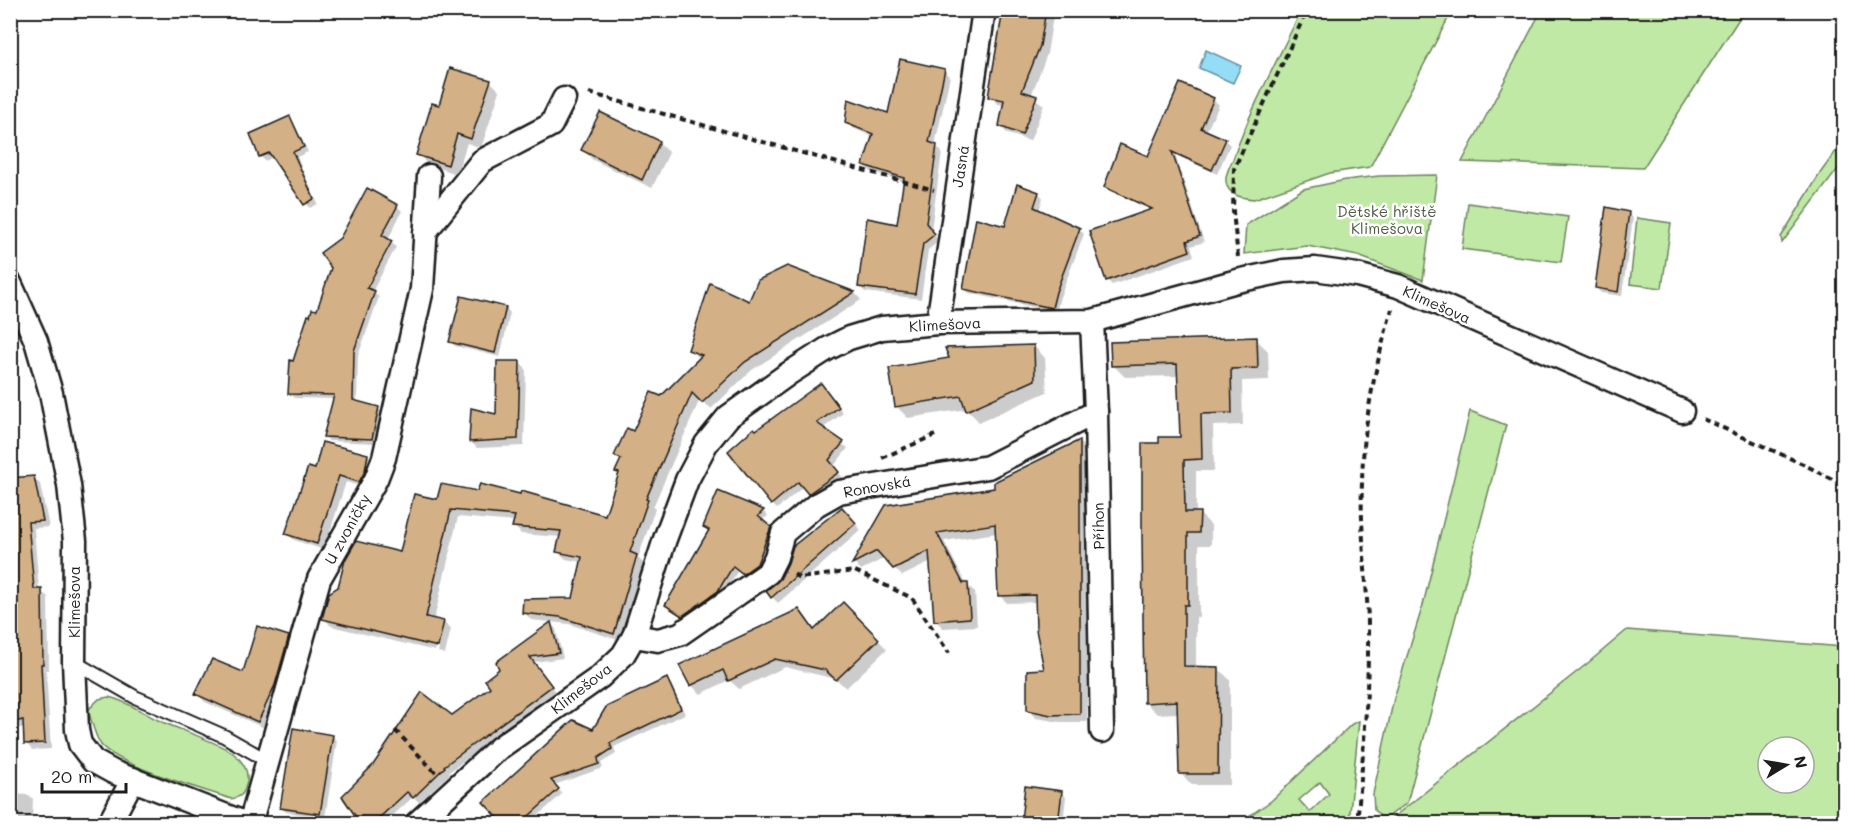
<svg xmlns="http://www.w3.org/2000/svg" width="1855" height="834" font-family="Mali,sans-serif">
<rect width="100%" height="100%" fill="#fff"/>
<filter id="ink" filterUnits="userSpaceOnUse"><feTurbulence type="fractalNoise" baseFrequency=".0167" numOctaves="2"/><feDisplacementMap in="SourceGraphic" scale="12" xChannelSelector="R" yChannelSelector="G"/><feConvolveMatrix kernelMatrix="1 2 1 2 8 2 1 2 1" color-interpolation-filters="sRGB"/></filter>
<g filter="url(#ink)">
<g fill="#bfe9a5" stroke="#6e8260" stroke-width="1.5" fill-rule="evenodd">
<path d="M 1301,11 L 1452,11 L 1370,167 L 1330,173 L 1254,199 C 1243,198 1227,196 1226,181 C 1225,174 1230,166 1233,159 C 1251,108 1278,59 1301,11 Z"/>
<polygon points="1541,11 1541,10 1744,11 1643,168 1462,162"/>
<polygon points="1844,140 1844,161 1782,243 1781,237 1821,172"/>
<polygon points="1437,175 1423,280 1358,256 1307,246 1244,254 1246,225 1303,189 1346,180 1379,176"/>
<polygon points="1468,203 1568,217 1561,262 1462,249"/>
<polygon points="1637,218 1671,223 1662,288 1630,284"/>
<polygon points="1470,411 1506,425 1407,803 1389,816 1381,817 1374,810 1373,794 1394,698 1423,605"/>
<path d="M 1627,630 L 1844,647 L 1844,823 L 1386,823 L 1588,663 ZM 1768,747 L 1804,747 L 1804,783 L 1768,783 Z"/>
<path d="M 109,697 C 127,701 143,713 160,721 C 180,730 216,741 233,753 C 244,762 250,772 246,785 C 244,795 240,797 231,799 C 202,789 119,766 101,745 C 94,735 92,721 88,710 L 99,699 Z"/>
<path d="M 1359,721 L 1349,823 L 1239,823 L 1271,801 L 1352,724 ZM 1320,782 L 1329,794 L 1310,812 L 1299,800 Z"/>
</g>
<polygon fill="#95ddf6" stroke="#65909f" stroke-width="1.5" points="1206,50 1241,66 1233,83 1199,68"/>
<g fill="#0003">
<polygon points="1008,10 1054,10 1047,54 1031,96 1044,105 1030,141 1008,134 1000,126 1004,105 998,104 990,97"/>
<polygon points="944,70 950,76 935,145 942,152 931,230 939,241 928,250 921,299 865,292 859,286 898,226 905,182 870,171 864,165 873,137 853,128 847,122 889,115"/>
<polygon points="490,81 500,91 481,148 467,143 457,174 427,164 418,154 440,107"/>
<polygon points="1181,85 1214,100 1219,105 1206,132 1225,140 1230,145 1217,174 1175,155 1204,242 1191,246 1194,256 1112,285 1107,280 1152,211 1111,191 1106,186 1149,158"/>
<polygon points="601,114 659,143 669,153 652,188 593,160 583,150"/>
<polygon points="290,118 294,123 308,152 297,157 318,204 310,208 273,157 265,161 260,156"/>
<polygon points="1018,186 1039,193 1043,198 1039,211 1079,229 1084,234 1060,297 1056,312 969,293 964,288 1006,228"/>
<polygon points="397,206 402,211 362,294 364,296 392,243 396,247 372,292 379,297 358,356 357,403 378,408 383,413 376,443 329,441 325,437 334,399 294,398 290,393 294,362 311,318 318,312"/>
<polygon points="1628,213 1633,218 1622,296 1601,293 1596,288"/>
<polygon points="787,267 855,293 861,300 752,370 711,409 700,399 653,507 655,509 638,558 644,564 621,641 569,624 531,620 524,612 574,600 582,562 566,559 558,552 561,537 521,534 514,526 515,522 458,517 434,620 443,622 451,629 445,654 438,652 444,625 441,625 435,651 331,626 324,618 401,554 438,501 606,517 620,475 617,471 621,461 616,455 661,397 701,359 689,350 749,303"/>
<polygon points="506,308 510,313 500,357 455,346 450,341"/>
<polygon points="1256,339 1268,351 1269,380 1242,381 1243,425 1213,426 1214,471 1196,471 1196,513 1199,513 1211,525 1211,545 1199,545 1199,617 1196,617 1196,668 1218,668 1230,680 1230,785 1192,785 1180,773 1178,713 1157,714 1145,702 1160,444 1182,438 1179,376 1125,377 1113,365"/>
<polygon points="1034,346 1045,358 1047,392 979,422 967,409 908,418 896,406"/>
<polygon points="520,363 526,369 524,446 477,448 470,441 498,416"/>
<polygon points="826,390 843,413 822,429 848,448 834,466 843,478 815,498 804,486 777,509 772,504 756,432"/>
<polygon points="1080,442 1087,449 1087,722 1060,722 1036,718 1028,710 1045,670 1037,602 1007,603 999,595 997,533 944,541 966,584 975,592 977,626 943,628 935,620 931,562 902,576 885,558 861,570 853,563 887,507 995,489"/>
<polygon points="368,455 375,462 366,488 346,482 324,550 294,540 287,533 316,471"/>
<polygon points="33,477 40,484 49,527 34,528 39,590 48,597 49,670 46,670 51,749 32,750 26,743 25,727 10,730 10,479"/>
<polygon points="719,493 763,511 768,516 761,521 775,533 762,568 749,577 738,570 723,596 687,620 667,605 709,532 704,527"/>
<polygon points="848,516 861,530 778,603 772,597"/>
<polygon points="843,604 887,649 846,688 836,679 785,667 739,689 729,680 701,694 691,685 799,610 815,631"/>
<polygon points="551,624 556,629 563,658 534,662 556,692 449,772 450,774 419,802 413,797 386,822 361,824 342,799 375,766 452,717 492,687"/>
<polygon points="288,637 297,645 267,729 205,702 197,694 244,674"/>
<polygon points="666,680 671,684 685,714 614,747 616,754 601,763 603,768 554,785 562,794 529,824 506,824 594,731"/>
<polygon points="332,736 337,741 325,818 286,812 281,807"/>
<polygon points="1062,793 1066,797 1063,824 1026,824 1022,819"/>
<polygon points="10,794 29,795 33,799 32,824 10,824"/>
</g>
<g fill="#d3b086" stroke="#1c1c1c" stroke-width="1.5">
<polygon points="1003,10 1046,10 1040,46 1022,91 1037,96 1022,135 999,126 1004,100 988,97"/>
<polygon points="900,59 945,69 929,142 937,145 926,223 935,234 923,244 915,294 858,287 867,218 897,224 904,178 863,165 873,134 845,123 848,99 888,113"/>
<polygon points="450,68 491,80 471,139 457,134 448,165 416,155 432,103 439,105"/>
<polygon points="1180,83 1214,98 1201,128 1226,139 1212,170 1172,152 1200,236 1187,241 1190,251 1106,281 1089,231 1152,209 1104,187 1120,144 1148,156"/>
<polygon points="600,112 660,141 642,180 581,150"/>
<polygon points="290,116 304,147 293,152 314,199 304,205 269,153 259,157 250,134"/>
<polygon points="1017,184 1039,192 1034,207 1080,228 1056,292 1052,308 963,289 976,218 1005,226"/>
<polygon points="367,188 398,205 382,235 392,241 367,288 375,291 354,351 353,400 379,407 372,439 323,437 334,395 288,394 290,360 293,361 308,315 310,316 312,309 317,310 331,268 320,253 340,238"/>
<polygon points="1606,207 1629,212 1618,292 1595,288"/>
<polygon points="787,266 855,292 745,362 702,403 692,393 646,499 648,500 630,552 637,555 614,634 560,617 522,613 523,599 573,598 582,557 556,552 561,531 512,527 515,516 451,510 426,617 444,621 438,647 322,619 329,593 338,587 345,560 356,541 400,552 414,494 437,499 441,484 477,491 480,484 520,494 521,491 605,515 619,473 615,472 621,459 614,456 627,428 633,431 651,392 661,396 702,355 688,350 710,283 749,301 758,280"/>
<polygon points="461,296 506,307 495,353 449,342"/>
<polygon points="1257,337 1258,368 1231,369 1232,413 1201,414 1202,459 1184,460 1185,512 1200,512 1199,533 1188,533 1188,605 1184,605 1184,666 1219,667 1218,774 1179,774 1177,701 1144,703 1142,535 1142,443 1159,443 1159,437 1180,437 1177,364 1111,366 1110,342"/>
<polygon points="1034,345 1035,380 966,411 961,396 895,407 889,368 949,358 945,348"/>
<polygon points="497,361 520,361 518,439 469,442 471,408 496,414"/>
<polygon points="821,383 839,407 817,423 844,442 829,460 839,472 808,494 798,482 771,505 728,451 754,428 756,430"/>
<polygon points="1080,440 1080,714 1051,715 1027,710 1027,670 1044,669 1036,630 1035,595 998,596 995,524 937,533 963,583 968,583 970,618 934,621 929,551 893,569 877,551 852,564 886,505 994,488 994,482"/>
<polygon points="322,442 368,454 365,471 359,482 339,476 317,544 285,534 308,467 315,469"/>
<polygon points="34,476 43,521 28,522 34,589 42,589 43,664 41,664 45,743 24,744 23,720 10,723 10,478"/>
<polygon points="718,491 764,510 758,516 771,527 757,564 743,574 733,566 718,591 682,616 665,605 709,530 703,527"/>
<polygon points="842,507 856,523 771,598 766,591 780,579 788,563 793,546"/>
<polygon points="843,602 879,639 836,680 825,670 775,659 728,681 723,670 690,686 679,665 799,609 814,630"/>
<polygon points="551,622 559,653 530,657 552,686 444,766 445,767 413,798 407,792 380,817 360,823 342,796 373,765 422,692 452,715 490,687 485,680 499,669 496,662"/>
<polygon points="257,626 289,636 275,685 258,722 195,694 212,659 243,672"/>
<polygon points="667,678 681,709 610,743 612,749 598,758 599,764 551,780 559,789 520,824 504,824 483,802 573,720 593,729 606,707"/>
<polygon points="293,728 333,735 320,814 280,808"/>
<polygon points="1025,786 1062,791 1058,824 1021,820"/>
</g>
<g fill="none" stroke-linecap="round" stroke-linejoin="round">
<g stroke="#1c1c1c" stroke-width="16">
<polyline id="lane" points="74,662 135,697 224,736 268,761"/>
</g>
<g stroke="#1c1c1c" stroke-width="27">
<g id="street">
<polyline points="425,232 482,161 551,125 564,99"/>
<polyline points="10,283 36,341 51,393 69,485 75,541 74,662 77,730 80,744 93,761 113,772 247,824"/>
<polyline points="1092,321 1096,412 1102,731"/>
<polyline points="938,323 984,10"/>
<polyline points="634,636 658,640 680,634 768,573 776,557 783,533 816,505 839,492 988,467 1096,412"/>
<polyline points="109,824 133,779"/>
<polyline points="250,824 319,579 376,479 384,458 422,289 429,176"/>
<polyline points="416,824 499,748 600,677 623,655 634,636 665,539 687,480 706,444 728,417 788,374 827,349 849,338 882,328 938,323 1092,321 1237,281 1284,271 1315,269 1357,275 1398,286 1682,411"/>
</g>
</g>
<g stroke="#1c1c1c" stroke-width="4" stroke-dasharray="6 4.5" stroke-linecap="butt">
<polyline points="589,93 934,190"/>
<polyline points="1238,257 1233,212 1234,169 1307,10"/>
<polyline points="1703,419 1805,465 1836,481 1844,488"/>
<polyline points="882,458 935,435"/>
<polyline points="794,574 799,578 855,571 912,598 949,653"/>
<polyline points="395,730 436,773"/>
<path d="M 1357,824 C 1363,757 1369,691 1368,624 C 1367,577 1360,530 1362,483 C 1363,424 1375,366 1392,309"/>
</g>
<use href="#lane" stroke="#fff" stroke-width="12"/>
<use href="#street" stroke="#fff" stroke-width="22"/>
</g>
</g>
<g text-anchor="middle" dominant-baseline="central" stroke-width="5" stroke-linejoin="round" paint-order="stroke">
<g font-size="15" fill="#1c1c1c" stroke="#fff">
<text transform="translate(960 166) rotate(-81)">Jasná</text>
<text transform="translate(1437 304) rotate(24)">Klimešova</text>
<text transform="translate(945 324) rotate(-3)">Klimešova</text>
<text transform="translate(877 486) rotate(-10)">Ronovská</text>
<text transform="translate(1098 526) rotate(-91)">Příhon</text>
<text transform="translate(347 529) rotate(-61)">U zvoničky</text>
<text transform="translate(74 602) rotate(-90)">Klimešova</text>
<text transform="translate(581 688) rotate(-38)">Klimešova</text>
</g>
<g font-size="15" fill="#4d5a45" stroke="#fff">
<text x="1387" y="211">Dětské hřiště<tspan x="1387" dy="17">Klimešova</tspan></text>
</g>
</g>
<rect width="1855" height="834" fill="none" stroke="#fff" stroke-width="36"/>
<rect x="18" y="18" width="1819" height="798" fill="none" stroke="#1c1c1c" stroke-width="2" filter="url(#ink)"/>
<g transform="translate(1786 765) rotate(79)"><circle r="28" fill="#ffffff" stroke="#a4a4a4" stroke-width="1.5"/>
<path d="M0-4.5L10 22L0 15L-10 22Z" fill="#1c1c1c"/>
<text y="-9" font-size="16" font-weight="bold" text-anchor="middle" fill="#1c1c1c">N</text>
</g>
<path d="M42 783v9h84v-9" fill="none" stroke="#1c1c1c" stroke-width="3"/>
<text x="51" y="783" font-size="18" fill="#1c1c1c" stroke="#ffffff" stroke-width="4.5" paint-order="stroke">20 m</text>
</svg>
